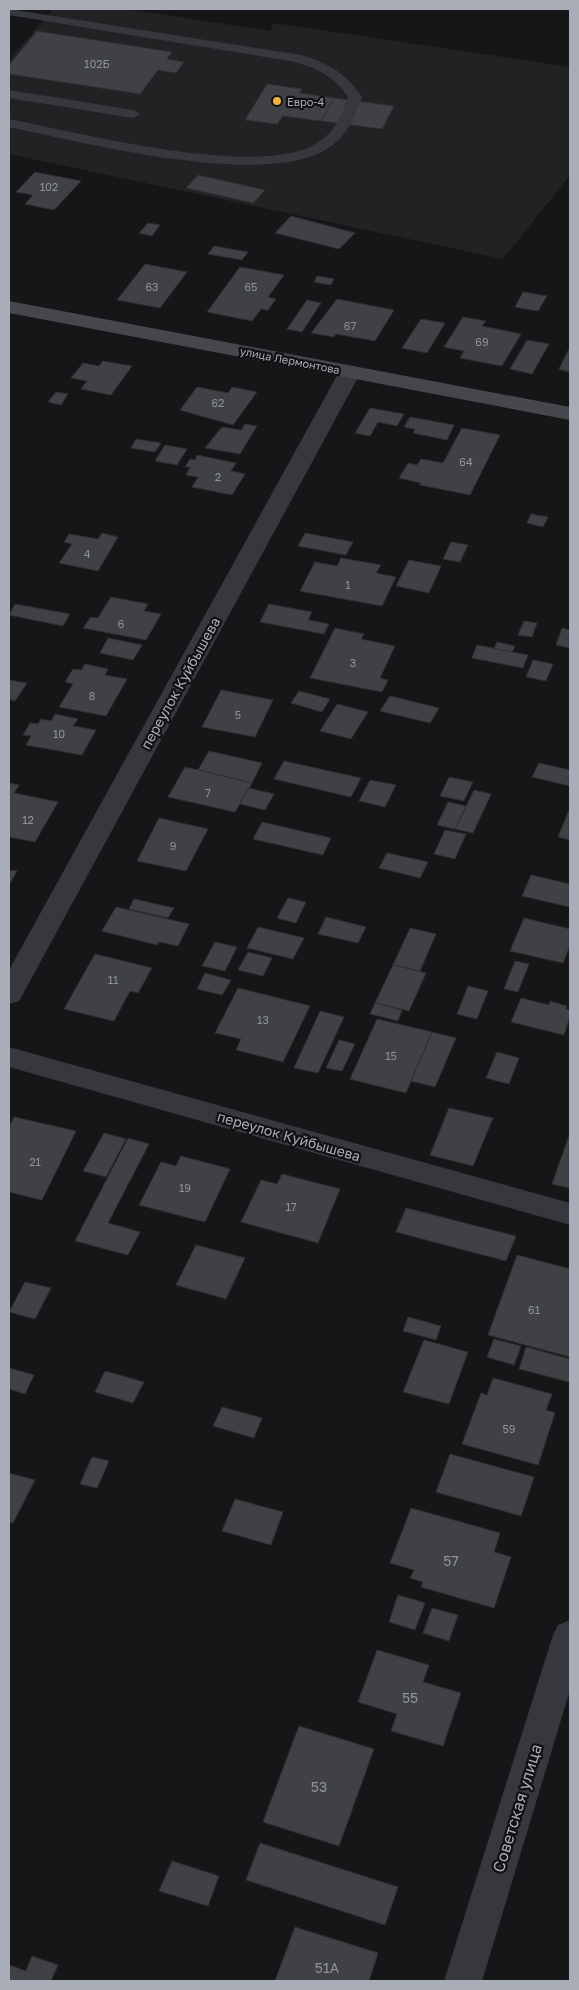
<svg xmlns="http://www.w3.org/2000/svg" width="579" height="1990" font-family="'Golos Text',sans-serif">
<rect width="100%" height="100%" fill="#161618"/>
<polygon fill="#222225" points="53,9 126,9 270,31 274,23 570,67 570,175 503,259 9,154 9,60"/>
<g fill="#404145" stroke="#303034">
<polygon points="37,31 172,52 167,59 184,62 176,73 158,70 140,94 9,74 9,65"/>
<polygon points="267,84 302,89 300,93 334,98 321,121 283,116 277,124 245,120"/>
<polygon points="334,98 394,106 382,129 321,121"/>
<polygon points="35,172 81,181 54,210 25,204 33,195 16,192"/>
<polygon points="198,175 265,190 253,203 186,188"/>
<polygon points="291,216 355,233 339,249 275,233"/>
<polygon points="148,223 160,225 152,236 139,233"/>
<polygon points="214,246 248,252 242,260 208,254"/>
<polygon points="145,264 187,272 160,308 117,300"/>
<polygon points="240,267 284,275 268,297 276,299 268,310 261,309 252,321 207,312"/>
<polygon points="317,276 334,279 331,285 314,282"/>
<polygon points="523,292 547,296 538,311 515,307"/>
<polygon points="337,299 394,310 375,341 336,334 334,337 311,333"/>
<polygon points="307,300 321,303 302,332 287,329"/>
<polygon points="463,317 486,321 482,326 521,334 502,366 460,358 464,351 444,347"/>
<polygon points="421,319 445,323 427,353 402,348"/>
<polygon points="527,340 549,344 532,374 510,369"/>
<polygon points="570,347 570,372 559,369"/>
<polygon points="103,361 132,366 111,395 81,389 87,381 71,378 83,363 99,366"/>
<polygon points="197,387 228,393 232,387 257,392 233,425 180,410"/>
<polygon points="56,392 68,394 61,405 48,402"/>
<polygon points="370,408 404,414 397,426 378,422 370,436 355,433"/>
<polygon points="410,417 454,425 447,440 413,433 415,429 404,427"/>
<polygon points="245,424 257,426 240,454 205,448 222,427 241,430"/>
<polygon points="462,428 500,435 470,495 420,485 421,483 399,478 408,463 417,465 421,459 443,463"/>
<polygon points="136,439 161,443 155,452 131,448"/>
<polygon points="165,445 187,449 177,465 155,461"/>
<polygon points="197,455 236,463 231,471 245,474 232,495 192,487 198,477 186,475 190,467 185,467 190,459 195,460"/>
<polygon points="531,514 548,517 543,527 527,523"/>
<polygon points="102,533 118,537 98,571 59,563 72,544 64,542 69,534 98,539"/>
<polygon points="305,533 353,542 346,555 298,546"/>
<polygon points="451,542 468,545 460,562 443,559"/>
<polygon points="341,558 381,565 376,573 396,577 382,606 300,591 315,562 337,566"/>
<polygon points="409,560 441,566 429,593 396,586"/>
<polygon points="111,597 148,604 144,611 161,614 146,640 83,628 91,617 98,618"/>
<polygon points="15,604 70,614 63,626 9,615"/>
<polygon points="269,604 312,612 308,620 329,624 324,634 260,622"/>
<polygon points="524,621 537,623 532,637 518,635"/>
<polygon points="335,628 364,634 361,639 395,646 380,678 388,680 382,692 310,678"/>
<polygon points="562,628 570,630 570,648 556,645"/>
<polygon points="108,638 142,645 133,660 100,653"/>
<polygon points="497,642 515,646 512,652 494,649"/>
<polygon points="477,645 512,652 528,655 523,668 472,658"/>
<polygon points="533,660 553,664 546,681 526,677"/>
<polygon points="85,664 108,669 105,675 127,679 106,716 59,707 73,684 65,682 73,669 81,670"/>
<polygon points="9,680 27,683 15,701 9,699"/>
<polygon points="221,690 273,700 255,737 202,727"/>
<polygon points="299,691 330,699 322,712 291,703"/>
<polygon points="390,696 439,708 430,723 380,711"/>
<polygon points="337,704 368,712 351,739 320,731"/>
<polygon points="55,714 78,719 73,726 96,730 82,755 26,745 31,736 23,735 30,723 38,724 41,719 51,721"/>
<polygon points="209,751 262,763 252,783 198,770"/>
<polygon points="284,761 361,778 351,797 274,779"/>
<polygon points="539,763 570,770 570,786 532,777"/>
<polygon points="185,767 198,770 252,783 235,812 168,797"/>
<polygon points="449,777 473,782 464,801 440,796"/>
<polygon points="370,780 396,785 385,807 359,801"/>
<polygon points="9,783 19,785 14,793 58,802 35,842 9,837"/>
<polygon points="249,788 274,794 265,810 240,804"/>
<polygon points="474,790 491,794 473,833 455,829"/>
<polygon points="448,802 466,806 455,829 437,825"/>
<polygon points="569,810 570,810 570,840 558,837"/>
<polygon points="159,818 208,829 186,871 137,861"/>
<polygon points="262,822 331,838 323,855 253,839"/>
<polygon points="445,830 466,834 455,859 434,854"/>
<polygon points="387,853 428,862 420,878 379,868"/>
<polygon points="9,870 17,871 9,885"/>
<polygon points="531,875 570,884 570,907 522,896"/>
<polygon points="288,898 306,902 296,923 277,918"/>
<polygon points="134,899 174,908 168,918 129,909"/>
<polygon points="116,907 189,924 178,946 159,942 157,945 102,931"/>
<polygon points="326,917 366,927 358,943 318,934"/>
<polygon points="524,918 570,929 570,945 563,963 510,951"/>
<polygon points="258,927 304,938 293,959 247,948"/>
<polygon points="410,928 436,934 420,971 393,965"/>
<polygon points="215,942 237,947 225,971 202,966"/>
<polygon points="248,952 272,958 263,976 238,970"/>
<polygon points="95,954 152,968 138,993 130,991 114,1021 64,1009"/>
<polygon points="515,961 529,964 518,992 504,989"/>
<polygon points="393,965 426,973 409,1011 375,1003"/>
<polygon points="205,973 231,980 222,995 197,989"/>
<polygon points="468,986 488,991 477,1019 457,1014"/>
<polygon points="238,988 310,1006 283,1062 236,1050 241,1039 215,1033"/>
<polygon points="521,998 549,1005 550,1001 567,1006 566,1009 570,1010 570,1016 564,1035 511,1022"/>
<polygon points="375,1003 402,1010 398,1021 370,1014"/>
<polygon points="320,1011 344,1017 318,1073 294,1068"/>
<polygon points="377,1019 432,1032 406,1093 350,1079"/>
<polygon points="432,1032 456,1038 435,1087 411,1081"/>
<polygon points="339,1040 355,1044 342,1071 326,1068"/>
<polygon points="497,1052 519,1058 509,1084 486,1078"/>
<polygon points="449,1108 493,1118 473,1166 430,1155"/>
<polygon points="14,1117 76,1131 42,1200 9,1192 9,1127"/>
<polygon points="104,1133 126,1139 106,1177 83,1171"/>
<polygon points="569,1136 570,1136 570,1188 552,1184"/>
<polygon points="128,1138 149,1144 108,1223 140,1232 128,1255 75,1241"/>
<polygon points="181,1156 230,1169 205,1222 139,1205 161,1162 176,1166"/>
<polygon points="282,1174 340,1189 318,1243 241,1222 261,1180 277,1184"/>
<polygon points="406,1208 516,1236 506,1261 396,1232"/>
<polygon points="196,1245 245,1258 226,1299 176,1285"/>
<polygon points="517,1255 570,1269 570,1357 488,1335"/>
<polygon points="25,1282 51,1288 35,1319 9,1312"/>
<polygon points="408,1317 441,1326 436,1340 403,1331"/>
<polygon points="494,1339 521,1346 514,1365 487,1357"/>
<polygon points="424,1340 468,1352 449,1404 403,1392"/>
<polygon points="526,1347 570,1359 570,1382 519,1369"/>
<polygon points="9,1368 34,1375 25,1394 9,1389"/>
<polygon points="105,1371 144,1382 133,1403 95,1392"/>
<polygon points="493,1378 552,1394 546,1410 555,1413 538,1465 462,1444 481,1393 487,1395"/>
<polygon points="222,1407 262,1418 254,1438 213,1426"/>
<polygon points="450,1454 534,1477 521,1516 436,1492"/>
<polygon points="92,1457 109,1461 97,1488 80,1484"/>
<polygon points="9,1473 35,1480 13,1523 9,1522"/>
<polygon points="235,1499 283,1512 271,1545 222,1531"/>
<polygon points="411,1508 500,1533 494,1552 511,1557 494,1608 421,1587 423,1582 410,1578 414,1570 390,1563"/>
<polygon points="398,1595 425,1603 415,1630 389,1622"/>
<polygon points="432,1608 458,1615 449,1641 423,1633"/>
<polygon points="377,1650 429,1665 423,1682 461,1693 443,1746 391,1731 397,1714 358,1702"/>
<polygon points="299,1726 374,1749 339,1846 263,1822"/>
<polygon points="260,1843 398,1887 385,1925 246,1880"/>
<polygon points="172,1861 219,1876 208,1906 159,1891"/>
<polygon points="295,1927 378,1953 369,1981 275,1981"/>
<polygon points="32,1956 58,1965 51,1981 9,1981 9,1965 26,1971"/>
</g>
<g fill="none" stroke-linecap="round" stroke-linejoin="round">
<g fill="#37383d" fill-rule="evenodd">
<path d="M 9,9 L 301,55 C 328,63 346,73 362,97 C 354,119 347,136 327,149 C 262,189 83,142 9,127 L 9,119 C 77,132 260,180 317,143 C 336,131 341,117 348,97 C 335,77 317,68 295,62 L 9,15 Z"/>
<polygon points="9,90 133,110 140,114 133,118 9,98"/>
</g>
<g fill="#37383d" fill-rule="evenodd">
<polygon points="350,366 358,367 361,372 23,994 19,1001 9,1004 9,970 339,372 342,367"/>
<polygon points="9,1047 570,1203 570,1225 9,1067"/>
<polygon points="570,1620 570,1690 482,1981 444,1981 553,1635 558,1625"/>
</g>
<polygon fill="#45474d" fill-rule="evenodd" points="9,301 570,407 570,420 9,313"/>
</g>
<circle fill="#f2b134" stroke="#111113" stroke-width="2" cx="277" cy="101" r="5"/>
<g text-anchor="middle" dominant-baseline="central" stroke-width="4.5" stroke-linejoin="round" paint-order="stroke">
<g font-size="11" fill="#8e929b">
<text x="97" y="63">102Б</text>
<text x="49" y="186">102</text>
<text x="152" y="286">63</text>
<text x="251" y="286">65</text>
<text x="350" y="325">67</text>
<text x="482" y="341">69</text>
<text x="218" y="402">62</text>
<text x="466" y="461">64</text>
<text x="218" y="476">2</text>
<text x="87" y="553">4</text>
<text x="348" y="584">1</text>
<text x="121" y="623">6</text>
<text x="353" y="662">3</text>
<text x="92" y="695">8</text>
<text x="238" y="714">5</text>
<text x="59" y="733">10</text>
<text x="208" y="792">7</text>
<text x="28" y="819">12</text>
<text x="173" y="845">9</text>
<text x="113" y="979">11</text>
<text x="263" y="1019">13</text>
<text x="391" y="1055">15</text>
<text x="35" y="1161">21</text>
<text x="185" y="1187">19</text>
<text x="291" y="1206">17</text>
<text x="534" y="1309">61</text>
<text x="509" y="1428">59</text>
</g>
<g font-size="11" fill="#a8adb8" stroke="#111113" text-anchor="start">
<text x="287" y="101">Евро-4</text>
</g>
<g font-size="11" fill="#a8adb8" stroke="#111113">
<text transform="translate(290 360) rotate(11)">улица Лермонтова</text>
</g>
<g font-size="14" fill="#a8adb8" stroke="#111113">
<text transform="translate(180 683) rotate(-61)">переулок Куйбышева</text>
<text transform="translate(289 1136) rotate(16)">переулок Куйбышева</text>
</g>
<g font-size="14" fill="#8e929b">
<text x="451" y="1560">57</text>
<text x="410" y="1697">55</text>
<text x="319" y="1786">53</text>
<text x="327" y="1967">51А</text>
</g>
<g font-size="16" fill="#a8adb8" stroke="#111113">
<text transform="translate(517 1808) rotate(-73)">Советская улица</text>
</g>
</g>
<rect width="579" height="1990" fill="none" stroke="#a8adb8" stroke-width="20"/>
</svg>
